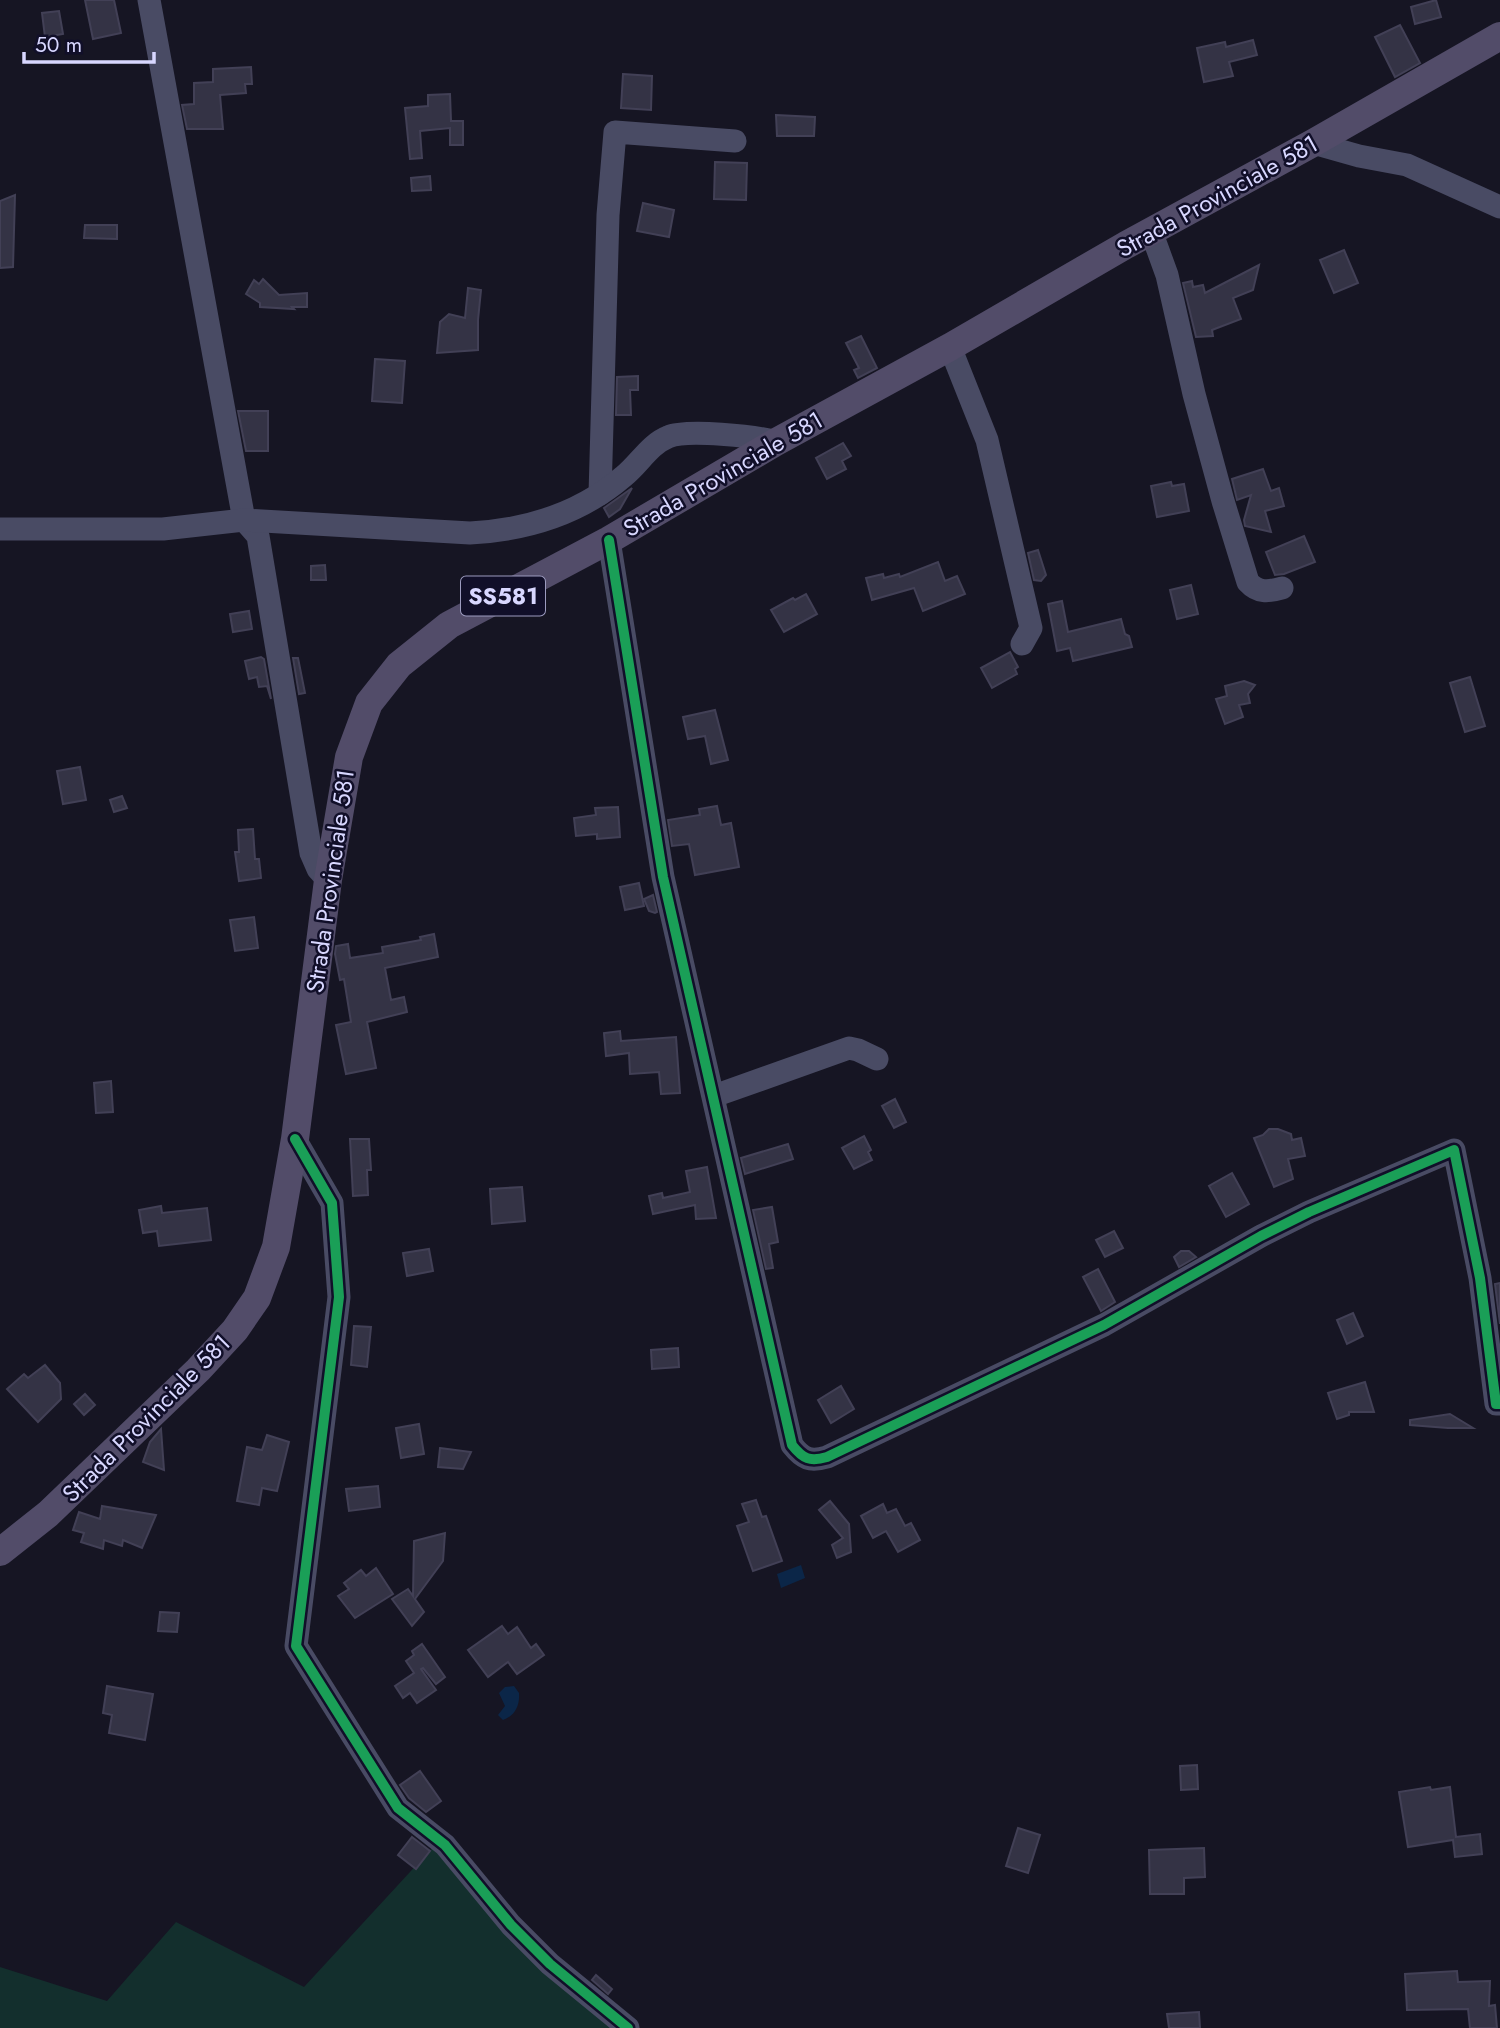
<svg xmlns="http://www.w3.org/2000/svg" width="1500" height="2028" font-family="Jost,sans-serif">
<rect width="100%" height="100%" fill="#161523"/>
<polygon fill="#132f2d" points="433,1847 614,2028 0,2028 0,1967 107,2001 176,1922 304,1987"/>
<g fill="#0b2648">
<polygon points="801,1565 805,1578 781,1588 777,1574"/>
<path d="M 514,1686 L 519,1693 C 520,1705 515,1716 503,1720 L 498,1715 L 505,1706 L 499,1693 L 505,1687 Z"/>
</g>
<g fill="#343345" stroke="#424056" stroke-width="2">
<polygon points="85,0 114,0 121,33 93,39"/>
<polygon points="1436,0 1441,17 1415,24 1411,7"/>
<polygon points="59,11 63,34 45,37 42,13"/>
<polygon points="1400,25 1420,63 1395,77 1375,37"/>
<polygon points="1253,40 1257,55 1229,62 1233,76 1204,82 1197,48 1225,42 1226,47"/>
<polygon points="251,67 252,84 245,84 246,93 220,95 223,129 187,129 182,105 194,104 194,83 213,82 213,69"/>
<polygon points="623,74 652,76 651,110 621,108"/>
<polygon points="450,94 451,121 463,121 463,145 450,145 450,128 420,131 422,158 410,159 405,108 428,106 428,95"/>
<polygon points="776,115 815,117 814,136 777,136"/>
<polygon points="715,162 747,163 746,200 714,199"/>
<polygon points="430,176 431,190 412,191 411,178"/>
<polygon points="15,195 13,267 0,268 0,201"/>
<polygon points="643,203 674,210 669,237 637,231"/>
<polygon points="85,225 117,225 117,239 84,238"/>
<polygon points="1344,250 1358,283 1334,293 1320,260"/>
<polygon points="1259,265 1253,290 1233,298 1241,319 1212,330 1213,336 1196,337 1183,283 1192,281 1193,287 1203,285 1205,293"/>
<polygon points="263,279 279,295 307,293 307,307 292,307 294,309 260,307 260,303 246,294 254,280 259,284"/>
<polygon points="468,288 481,290 478,320 478,350 437,353 440,322 449,314 465,318"/>
<polygon points="861,336 877,368 858,378 854,370 859,368 846,343"/>
<polygon points="375,359 405,361 402,403 372,401"/>
<polygon points="638,376 638,390 630,390 631,415 616,415 617,377"/>
<polygon points="238,411 268,411 268,451 246,451"/>
<polygon points="843,443 851,456 842,461 846,469 827,479 816,458"/>
<polygon points="1263,469 1271,491 1279,488 1284,506 1265,511 1271,532 1245,526 1244,520 1251,495 1237,500 1232,479"/>
<polygon points="1171,482 1172,486 1184,484 1189,511 1157,517 1151,486"/>
<polygon points="632,488 620,509 609,517 604,508"/>
<polygon points="1304,536 1315,562 1284,574 1275,575 1266,552"/>
<polygon points="1038,550 1046,575 1041,581 1034,580 1028,553"/>
<polygon points="938,562 945,581 957,576 965,594 923,611 914,588 872,600 866,578 883,574 884,578 899,574 900,577"/>
<polygon points="325,565 326,580 311,580 311,566"/>
<polygon points="1191,585 1198,614 1177,619 1170,590"/>
<polygon points="806,594 817,614 784,632 771,610 793,598 795,600"/>
<polygon points="1062,601 1068,632 1121,619 1125,634 1129,636 1132,647 1073,661 1070,648 1057,651 1048,604"/>
<polygon points="249,611 252,629 233,632 230,614"/>
<polygon points="1010,652 1018,667 1015,669 1017,674 992,688 981,668"/>
<polygon points="261,657 264,659 271,699 267,686 259,687 257,677 249,679 245,661"/>
<polygon points="293,658 298,658 305,693 299,694"/>
<polygon points="1470,677 1485,726 1465,732 1450,683"/>
<polygon points="1244,681 1255,685 1248,694 1250,703 1239,705 1243,717 1225,724 1216,699 1227,696 1225,686"/>
<polygon points="715,710 728,760 711,764 705,736 688,739 683,717"/>
<polygon points="80,767 86,800 63,804 57,771"/>
<polygon points="122,796 127,808 114,812 110,800"/>
<polygon points="717,806 721,825 731,823 739,867 695,875 689,844 672,846 668,820 700,815 699,809"/>
<polygon points="618,807 620,837 597,839 597,834 576,836 574,818 596,815 595,808"/>
<polygon points="253,829 255,859 259,859 261,878 239,881 235,852 239,852 238,830"/>
<polygon points="639,883 644,906 625,910 620,887"/>
<polygon points="653,895 657,912 655,913 649,911 644,899"/>
<polygon points="254,917 258,948 235,951 230,920"/>
<polygon points="434,934 438,957 385,968 391,1000 404,997 407,1012 367,1022 376,1068 346,1074 336,1025 351,1022 344,979 340,980 335,954 336,946 348,944 350,958 383,953 382,947 421,940 420,937"/>
<polygon points="620,1031 621,1041 676,1037 680,1093 661,1094 659,1072 630,1074 629,1053 606,1056 604,1033"/>
<polygon points="111,1081 113,1112 96,1113 94,1083"/>
<polygon points="895,1099 906,1122 894,1128 882,1106"/>
<polygon points="1269,1129 1278,1129 1291,1134 1292,1140 1301,1138 1305,1156 1288,1159 1293,1179 1274,1187 1254,1138 1263,1135"/>
<polygon points="864,1136 871,1150 868,1152 872,1160 854,1169 842,1148"/>
<polygon points="350,1139 369,1139 371,1170 367,1170 368,1195 353,1196"/>
<polygon points="788,1144 793,1159 745,1174 741,1158"/>
<polygon points="707,1167 716,1218 696,1219 695,1205 653,1214 649,1196 662,1193 663,1198 690,1192 686,1171"/>
<polygon points="1232,1173 1249,1204 1226,1217 1209,1186"/>
<polygon points="522,1187 525,1221 492,1224 490,1189"/>
<polygon points="161,1206 162,1213 207,1208 211,1240 159,1246 157,1231 143,1233 139,1210"/>
<polygon points="772,1207 778,1242 769,1244 773,1268 766,1269 753,1210"/>
<polygon points="1114,1231 1123,1248 1105,1257 1096,1240"/>
<polygon points="429,1249 433,1271 407,1276 403,1253"/>
<polygon points="1181,1251 1189,1251 1196,1257 1179,1267 1174,1257"/>
<polygon points="1098,1269 1115,1302 1101,1311 1083,1277"/>
<polygon points="1500,1283 1500,1324 1495,1284"/>
<polygon points="1353,1313 1363,1336 1347,1344 1337,1320"/>
<polygon points="354,1326 371,1327 367,1367 351,1365"/>
<polygon points="678,1348 679,1367 652,1369 651,1350"/>
<polygon points="45,1365 60,1383 61,1399 38,1422 7,1389 24,1374 28,1378"/>
<polygon points="1365,1382 1374,1412 1349,1412 1349,1415 1337,1419 1328,1393"/>
<polygon points="841,1386 854,1409 831,1423 818,1400"/>
<polygon points="85,1394 95,1405 84,1415 74,1404"/>
<polygon points="1450,1414 1473,1428 1448,1428 1410,1425 1410,1420"/>
<polygon points="419,1424 424,1454 401,1458 396,1428"/>
<polygon points="161,1429 164,1470 143,1462 150,1442"/>
<polygon points="267,1435 289,1442 277,1491 262,1488 259,1505 237,1501 247,1447 262,1450"/>
<polygon points="440,1448 471,1452 463,1469 438,1467"/>
<polygon points="378,1486 380,1507 349,1511 346,1489"/>
<polygon points="756,1500 762,1517 766,1516 782,1561 753,1571 737,1526 749,1522 742,1504"/>
<polygon points="830,1501 849,1524 851,1552 837,1558 832,1545 843,1538 819,1510"/>
<polygon points="883,1504 887,1513 896,1509 905,1526 911,1523 920,1540 898,1552 886,1531 873,1538 861,1516"/>
<polygon points="102,1506 156,1515 142,1548 123,1540 122,1546 104,1540 103,1549 81,1542 84,1533 73,1530 79,1512 100,1519"/>
<polygon points="445,1533 443,1561 415,1599 424,1612 412,1626 392,1599 408,1589 413,1596 414,1541"/>
<polygon points="376,1568 393,1594 355,1618 338,1596 349,1589 344,1583 361,1570 366,1576"/>
<polygon points="160,1612 179,1613 177,1632 158,1631"/>
<polygon points="502,1626 508,1634 517,1627 531,1648 536,1644 544,1655 517,1674 508,1662 488,1677 468,1650"/>
<polygon points="422,1644 445,1677 436,1684 423,1668 421,1669 436,1690 417,1703 410,1693 403,1698 395,1686 414,1673 406,1661 414,1655 412,1651"/>
<polygon points="107,1686 153,1694 145,1740 109,1733 112,1715 103,1713"/>
<polygon points="1197,1765 1198,1789 1181,1790 1180,1766"/>
<polygon points="420,1771 441,1801 426,1812 409,1798 400,1785"/>
<polygon points="1430,1787 1431,1790 1450,1787 1456,1837 1480,1834 1482,1854 1455,1857 1453,1840 1408,1847 1399,1792"/>
<polygon points="1018,1828 1040,1835 1028,1873 1006,1866"/>
<polygon points="412,1837 430,1851 416,1869 398,1855"/>
<polygon points="1204,1848 1205,1877 1184,1878 1184,1894 1150,1894 1149,1850"/>
<polygon points="1457,1971 1458,1982 1490,1981 1489,2006 1495,2005 1497,2028 1470,2028 1468,2009 1407,2010 1405,1974"/>
<polygon points="596,1975 612,1989 608,1994 592,1980"/>
<polygon points="1199,2012 1200,2028 1169,2028 1167,2014"/>
</g>
<g fill="none" stroke-linecap="round" stroke-linejoin="round">
<g stroke="#494b64" stroke-width="23">
<polyline points="149,0 244,520 258,536 311,853 318,869 328,880"/>
<polyline points="1313,143 1359,156 1407,165 1500,207"/>
<path d="M 1151,231 L 1167,275 L 1194,394 L 1223,501 L 1248,582 C 1258,593 1268,592 1282,588"/>
<polyline points="950,347 987,440 1031,628 1022,644"/>
<polyline points="600,494 608,215 615,132 735,141"/>
<path d="M 0,529 L 163,529 L 244,520 L 470,533 C 527,530 580,514 624,476 C 639,464 650,444 668,437 C 686,429 756,436 776,442"/>
<path d="M 609,540 L 663,877 L 792,1445 C 803,1459 810,1462 827,1457 L 1104,1325 L 1261,1236 L 1309,1212 L 1454,1150 L 1480,1278 L 1496,1404 L 1500,1404"/>
<polyline points="714,1096 849,1048 858,1050 877,1059"/>
<polyline points="295,1139 332,1203 339,1297 296,1646 398,1808 445,1845 511,1925 550,1964 628,2028"/>
</g>
<polyline stroke="#524c69" stroke-width="28" points="0,1552 48,1514 198,1370 235,1330 257,1298 276,1247 295,1139 328,880 349,757 369,703 399,665 449,625 609,540 776,442 950,347 1126,245 1313,143 1500,36"/>
<g stroke="#110f29" stroke-width="15">
<g id="cycleway">
<path d="M 609,540 L 663,877 L 792,1445 C 803,1459 810,1462 827,1457 L 1104,1325 L 1261,1236 L 1309,1212 L 1454,1150 L 1480,1278 L 1496,1404 L 1500,1404"/>
<polyline points="295,1139 332,1203 339,1297 296,1646 398,1808 445,1845 511,1925 550,1964 628,2028"/>
</g>
</g>
<use href="#cycleway" stroke="#1a9f57" stroke-width="10"/>
</g>
<g text-anchor="middle" dominant-baseline="central" stroke-width="5" stroke-linejoin="round" paint-order="stroke">
<rect fill="#110f29" stroke="#9c9bbf" stroke-width="2" x="461" y="576.5" width="84" height="39" rx="5"/>
<g font-size="23" font-weight="bold" fill="#d8d7ff">
<text x="503" y="596">SS581</text>
</g>
<g font-size="24" fill="#d8d7ff" stroke="#110f29">
<text transform="translate(1217 196) rotate(-29)">Strada Provinciale 581</text>
<text transform="translate(723 474) rotate(-30)">Strada Provinciale 581</text>
<text transform="translate(330 881) rotate(-82)">Strada Provinciale 581</text>
<text transform="translate(146 1418) rotate(-45)">Strada Provinciale 581</text>
</g>
</g>
<path d="M24 52v10h130v-10" fill="none" stroke="#d8d7ff" stroke-width="3.5"/>
<text x="35" y="52" font-size="21" fill="#d8d7ff" stroke="#110f29" stroke-width="5" paint-order="stroke">50 m</text>
</svg>
